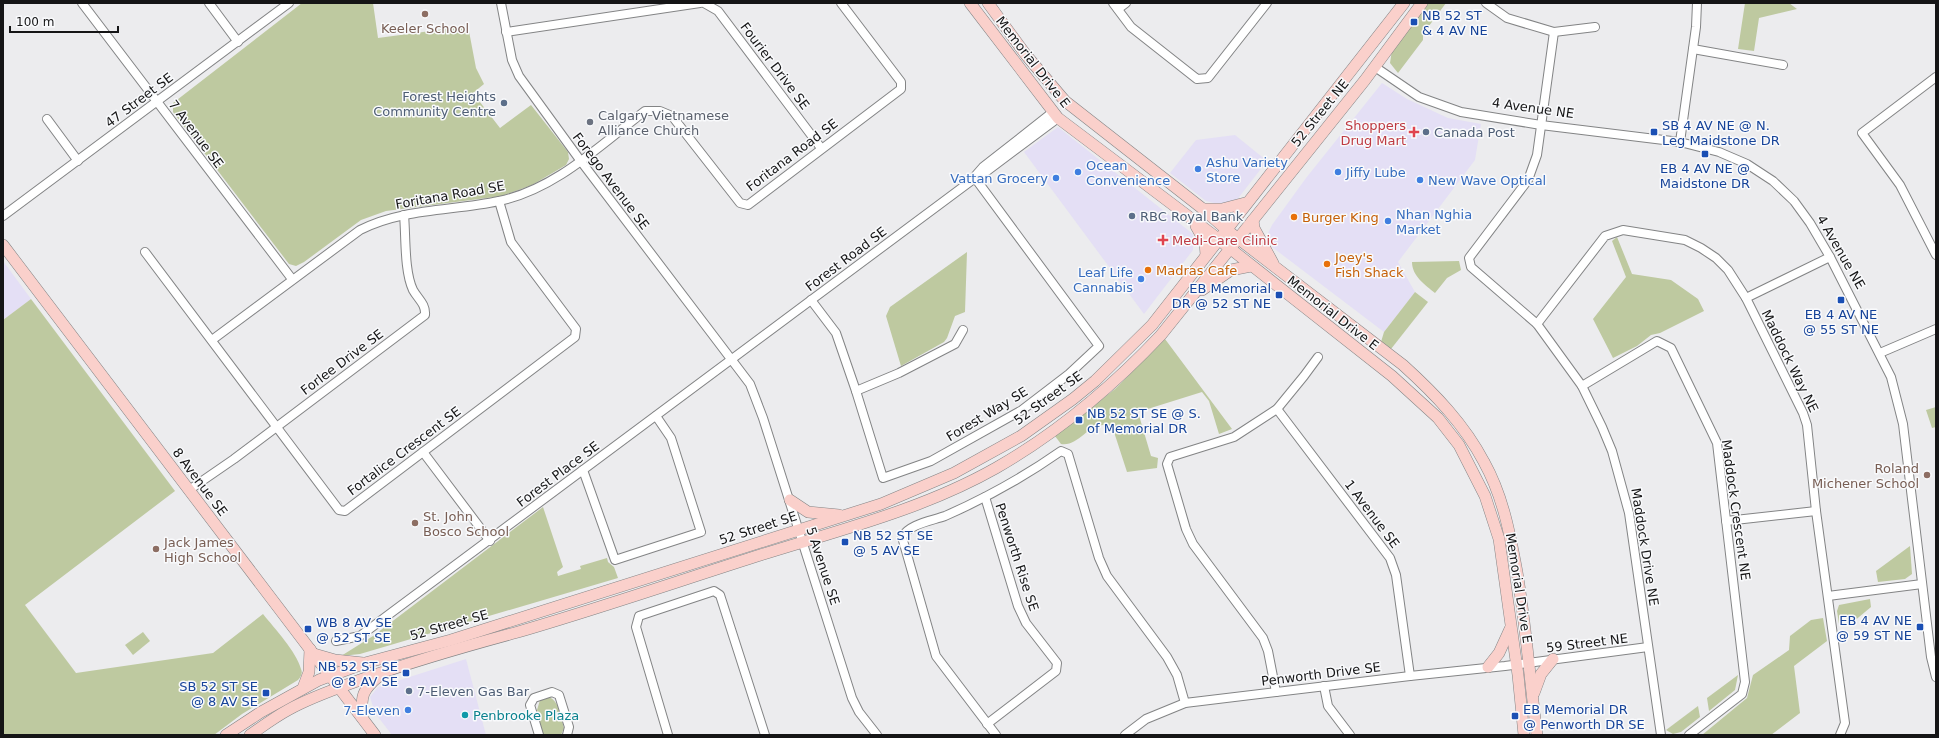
<svg xmlns="http://www.w3.org/2000/svg" width="1939" height="738" font-family="'DejaVu Sans',sans-serif">
<rect width="100%" height="100%" fill="#ececee"/>
<g fill="#e4dff5">
<polygon points="1382,83 1407,99 1448,118 1481,124 1475,160 1398,262 1415,292 1384,332 1272,247 1268,233 1272,225 1306,178"/>
<polygon points="1058,127 1193,234 1193,250 1144,314 1024,152"/>
<polygon points="1235,135 1267,161 1236,201 1222,205 1206,201 1170,173 1196,140"/>
<polygon points="3,261 31,299 3,320"/>
<polygon points="466,659 486,735 392,735 375,713 370,697 378,687"/>
</g>
<g fill="#bec9a0">
<polygon points="302,3 373,3 378,38 468,26 476,68 484,84 473,93 500,128 531,105 568,152 569,159 566,165 532,185 502,196 386,211 361,220 304,262 296,266 289,264 173,112 173,103"/>
<polygon points="1427,3 1446,3 1423,34 1423,40 1398,73 1390,63 1392,50"/>
<polygon points="1745,3 1789,3 1797,9 1759,18 1754,51 1738,49"/>
<polygon points="1617,237 1632,274 1671,280 1698,299 1704,311 1660,333 1651,335 1637,346 1613,358 1593,319 1626,277 1612,241"/>
<polygon points="967,252 965,312 955,316 947,338 944,342 901,366 886,316 890,307"/>
<path d="M 1459,261 L 1461,270 L 1447,278 L 1435,293 C 1425,285 1412,276 1412,262 Z"/>
<polygon points="1415,292 1428,302 1391,349 1381,342 1384,332"/>
<path d="M 31,299 L 175,491 L 25,605 L 76,673 L 213,653 L 263,614 C 275,629 296,651 301,669 C 303,673 301,677 298,680 L 242,714 L 214,735 L 3,735 L 3,320 Z"/>
<path d="M 1165,339 L 1232,429 L 1219,434 L 1209,401 L 1202,392 L 1138,412 L 1151,456 L 1158,458 L 1157,468 L 1127,472 L 1114,432 L 1104,425 C 1088,424 1078,447 1061,444 L 1055,436 L 1115,389 Z"/>
<polygon points="1936,407 1936,427 1932,428 1926,410"/>
<polygon points="543,507 563,567 557,572 558,576 581,569 580,566 607,558 608,562 614,567 618,578 360,654 341,656 373,636"/>
<polygon points="1910,546 1912,574 1905,579 1878,582 1876,571"/>
<polygon points="1870,599 1871,607 1853,622 1839,624 1837,611 1839,605"/>
<polygon points="1823,618 1827,641 1794,666 1800,713 1771,735 1702,735 1747,698 1753,675 1789,650 1790,636 1811,620"/>
<polygon points="143,632 150,641 133,655 125,645"/>
<polygon points="1738,675 1735,690 1709,711 1707,698"/>
<path d="M 549,697 C 560,702 561,717 564,728 L 561,735 L 543,735 L 542,733 L 537,710 L 540,700 Z"/>
<polygon points="1698,706 1700,717 1681,732 1673,734 1666,730"/>
</g>
<g fill="none" stroke-linecap="round" stroke-linejoin="round">
<g stroke="#838485" stroke-width="10">
<g id="street">
<polyline points="82,3 292,279"/>
<polyline points="209,3 238,42"/>
<polyline points="501,3 512,60 519,76 580,160 750,384 763,418 852,698 859,712 877,735"/>
<polyline points="704,3 718,11 821,148"/>
<polyline points="1113,3 1131,27 1197,79 1208,78 1267,3"/>
<polyline points="1486,3 1507,18 1554,32 1595,27"/>
<polyline points="1118,9 1126,3"/>
<polyline points="506,32 700,3"/>
<polyline points="1554,32 1537,155 1528,180 1469,258 1471,267 1537,324 1582,386 1602,427 1612,451 1629,513 1661,735"/>
<polyline points="1693,49 1783,65"/>
<polyline points="1375,67 1419,97 1461,112 1541,125 1680,142 1719,152 1747,164 1773,181 1794,201 1810,223 1830,257 1891,377 1903,424 1931,657 1936,677"/>
<polyline points="1936,77 1862,133 1900,185 1936,255"/>
<polyline points="47,119 78,161"/>
<polyline points="1680,142 1696,27 1697,3"/>
<polyline points="976,175 983,167 1053,112"/>
<polyline points="3,216 289,3"/>
<polyline points="145,252 339,510 345,511 575,337 576,329 511,242 499,201"/>
<polyline points="1746,298 1830,257"/>
<polyline points="811,300 836,333 856,391 883,478 931,461 1022,410 1069,374 1099,346 975,178"/>
<polyline points="1537,324 1605,236 1623,230 1685,240 1701,248 1716,258 1728,270 1746,298 1803,413 1807,425 1816,511 1845,723 1840,735"/>
<path d="M 212,340 L 360,230 C 403,208 453,211 499,201 C 556,189 600,145 645,111 L 660,111 L 672,116 L 740,203 L 748,205 L 901,89 L 901,82 L 841,3"/>
<polyline points="1880,353 1936,329"/>
<polyline points="1582,386 1657,341 1671,348 1717,443 1745,682 1742,694 1689,735"/>
<polyline points="856,391 899,373 955,344 963,330"/>
<polyline points="1277,409 1390,558 1396,575 1410,676"/>
<polyline points="423,452 490,541"/>
<polyline points="583,470 615,560 701,532 671,438 656,416"/>
<path d="M 189,490 L 234,459 L 425,315 C 426,304 418,299 413,290 C 404,271 406,236 404,215"/>
<polyline points="985,497 1018,606 1026,623 1057,663 1056,671 987,724"/>
<polyline points="1726,521 1816,511"/>
<polyline points="1828,596 1922,584"/>
<polyline points="336,641 360,636 975,178 987,171 1058,118"/>
<polyline points="1324,686 1328,706 1350,735"/>
<polyline points="1276,692 1268,651 1263,638 1193,544 1186,529 1167,464 1170,457 1234,437 1277,409 1304,376 1318,357"/>
<polyline points="539,735 530,705 534,698 552,692 559,695 569,727 567,735"/>
<polyline points="668,735 636,627 639,616 714,591 720,595 765,735"/>
<path d="M 996,735 L 936,656 L 902,537 C 909,524 931,521 945,516 C 986,498 1024,477 1061,451 L 1068,454 L 1099,558 L 1107,576 L 1167,657 L 1177,675 L 1185,703"/>
<polyline points="1125,735 1146,719 1185,703 1410,676 1505,666 1648,647"/>
</g>
</g>
<g stroke="#838485" stroke-width="12">
<g id="secondary">
<polyline points="970,3 1058,118 1213,235 1392,376 1438,418 1459,445 1485,496 1499,539 1518,675 1524,735"/>
<path d="M 988,3 L 1026,55 L 1065,101 L 1203,209 L 1227,230 L 1403,365 C 1435,394 1464,424 1484,462 C 1503,496 1510,534 1517,572 C 1526,626 1530,681 1537,735"/>
<polyline points="1203,209 1222,209 1245,203"/>
<polyline points="1253,220 1254,228 1273,263"/>
<polyline points="1196,226 1205,242 1206,255"/>
<polyline points="3,245 375,735"/>
<polyline points="1202,290 1231,270 1251,266"/>
<polyline points="790,500 808,512 839,515"/>
<polyline points="314,654 335,660 363,663"/>
<polyline points="1488,667 1499,653 1510,629"/>
<polyline points="303,688 309,672 310,649"/>
<polyline points="1534,693 1541,674 1553,659"/>
<path d="M 362,717 C 361,696 362,690 379,676"/>
<polyline points="226,735 261,712 319,680 365,663 451,640 881,504 954,473 1021,436 1073,399 1095,381 1152,325 1404,3"/>
<path d="M 250,735 C 263,726 275,717 288,710 C 311,697 338,688 363,679 C 414,661 466,646 518,632 C 597,609 676,582 754,557 C 836,531 922,510 996,468 C 1059,432 1112,387 1161,335 L 1365,80 L 1422,3"/>
</g>
</g>
<use href="#street" stroke="#fff" stroke-width="8"/>
<use href="#secondary" stroke="#fad0cb" stroke-width="11"/>
</g>
<g fill="#8d6e63" stroke="#f9fafc" stroke-width="1.5">
<circle cx="425" cy="14" r="4"/>
<circle cx="1927" cy="475" r="4"/>
<circle cx="415" cy="523" r="4"/>
<circle cx="156" cy="549" r="4"/>
</g>
<g fill="#1a4fb4" stroke="#f9fafc" stroke-width="1.5">
<rect x="1410" y="18" width="8" height="8" rx="2"/>
<rect x="1650" y="128" width="8" height="8" rx="2"/>
<rect x="1701" y="150" width="8" height="8" rx="2"/>
<rect x="1275" y="291" width="8" height="8" rx="2"/>
<rect x="1837" y="296" width="8" height="8" rx="2"/>
<rect x="1075" y="416" width="8" height="8" rx="2"/>
<rect x="841" y="538" width="8" height="8" rx="2"/>
<rect x="1916" y="623" width="8" height="8" rx="2"/>
<rect x="304" y="625" width="8" height="8" rx="2"/>
<rect x="402" y="669" width="8" height="8" rx="2"/>
<rect x="262" y="689" width="8" height="8" rx="2"/>
<rect x="1511" y="712" width="8" height="8" rx="2"/>
</g>
<g fill="#5c6f8a" stroke="#f9fafc" stroke-width="1.5">
<circle cx="504" cy="103" r="4"/>
<circle cx="1426" cy="132" r="4"/>
<circle cx="1132" cy="216" r="4"/>
<circle cx="409" cy="691" r="4"/>
</g>
<circle fill="#6b7280" stroke="#f9fafc" stroke-width="1.5" cx="590" cy="122" r="4"/>
<g fill="#e0444e" stroke="#f9fafc" stroke-width="1.5">
<path d="M1412 126h4v4h4v4h-4v4h-4v-4h-4v-4h4z"/>
<path d="M1161 234h4v4h4v4h-4v4h-4v-4h-4v-4h4z"/>
</g>
<g fill="#3f7fe0" stroke="#f9fafc" stroke-width="1.5">
<circle cx="1198" cy="169" r="4"/>
<circle cx="1078" cy="172" r="4"/>
<circle cx="1338" cy="172" r="4"/>
<circle cx="1056" cy="178" r="4"/>
<circle cx="1420" cy="180" r="4"/>
<circle cx="1388" cy="221" r="4"/>
<circle cx="1141" cy="279" r="4"/>
<circle cx="408" cy="710" r="4"/>
</g>
<g fill="#e8710a" stroke="#f9fafc" stroke-width="1.5">
<circle cx="1294" cy="217" r="4"/>
<circle cx="1327" cy="264" r="4"/>
<circle cx="1148" cy="270" r="4"/>
</g>
<circle fill="#0f9aa8" stroke="#f9fafc" stroke-width="1.5" cx="465" cy="715" r="4"/>
<g text-anchor="middle" dominant-baseline="central" stroke-width="3" stroke-linejoin="round" paint-order="stroke">
<g font-size="13" fill="#164399" stroke="#f9fafc" text-anchor="start">
<text x="1422" y="15">NB 52 ST<tspan x="1422" dy="15">&amp; 4 AV NE</tspan></text>
<text x="1662" y="125">SB 4 AV NE @ N.<tspan x="1662" dy="15">Leg Maidstone DR</tspan></text>
<text x="1705" y="168" text-anchor="middle">EB 4 AV NE @<tspan x="1705" dy="15">Maidstone DR</tspan></text>
<text x="1271" y="288" text-anchor="end">EB Memorial<tspan x="1271" dy="15">DR @ 52 ST NE</tspan></text>
<text x="1841" y="314" text-anchor="middle">EB 4 AV NE<tspan x="1841" dy="15">@ 55 ST NE</tspan></text>
<text x="1087" y="413">NB 52 ST SE @ S.<tspan x="1087" dy="15">of Memorial DR</tspan></text>
<text x="853" y="535">NB 52 ST SE<tspan x="853" dy="15">@ 5 AV SE</tspan></text>
<text x="1912" y="620" text-anchor="end">EB 4 AV NE<tspan x="1912" dy="15">@ 59 ST NE</tspan></text>
<text x="316" y="622">WB 8 AV SE<tspan x="316" dy="15">@ 52 ST SE</tspan></text>
<text x="398" y="666" text-anchor="end">NB 52 ST SE<tspan x="398" dy="15">@ 8 AV SE</tspan></text>
<text x="258" y="686" text-anchor="end">SB 52 ST SE<tspan x="258" dy="15">@ 8 AV SE</tspan></text>
<text x="1523" y="709">EB Memorial DR<tspan x="1523" dy="15">@ Penworth DR SE</tspan></text>
</g>
<g font-size="13" fill="#785e54" stroke="#f9fafc" text-anchor="start">
<text x="425" y="28" text-anchor="middle">Keeler School</text>
<text x="1919" y="468" text-anchor="end">Roland<tspan x="1919" dy="15">Michener School</tspan></text>
<text x="423" y="516">St. John<tspan x="423" dy="15">Bosco School</tspan></text>
<text x="164" y="542">Jack James<tspan x="164" dy="15">High School</tspan></text>
</g>
<g font-size="13" fill="#151516" stroke="#f9fafc">
<text transform="translate(1033 62) rotate(52)">Memorial Drive E</text>
<text transform="translate(775 66) rotate(53)">Fourier Drive SE</text>
<text transform="translate(139 100) rotate(-37)">47 Street SE</text>
<text transform="translate(1533 108) rotate(8)">4 Avenue NE</text>
<text transform="translate(1320 113) rotate(-51)">52 Street NE</text>
<text transform="translate(196 134) rotate(53)">7 Avenue SE</text>
<text transform="translate(792 155) rotate(-37)">Foritana Road SE</text>
<text transform="translate(611 181) rotate(53)">Forego Avenue SE</text>
<text transform="translate(450 195) rotate(-10)">Foritana Road SE</text>
<text transform="translate(1841 252) rotate(60)">4 Avenue NE</text>
<text transform="translate(846 259) rotate(-37)">Forest Road SE</text>
<text transform="translate(1333 313) rotate(38)">Memorial Drive E</text>
<text transform="translate(1790 361) rotate(64)">Maddock Way NE</text>
<text transform="translate(342 362) rotate(-37)">Forlee Drive SE</text>
<text transform="translate(1048 398) rotate(-36)">52 Street SE</text>
<text transform="translate(987 414) rotate(-31)">Forest Way SE</text>
<text transform="translate(404 451) rotate(-37)">Fortalice Crescent SE</text>
<text transform="translate(558 474) rotate(-37)">Forest Place SE</text>
<text transform="translate(200 482) rotate(53)">8 Avenue SE</text>
<text transform="translate(1736 510) rotate(82)">Maddock Crescent NE</text>
<text transform="translate(1372 514) rotate(53)">1 Avenue SE</text>
<text transform="translate(758 528) rotate(-18)">52 Street SE</text>
<text transform="translate(1645 547) rotate(81)">Maddock Drive NE</text>
<text transform="translate(1017 557) rotate(72)">Penworth Rise SE</text>
<text transform="translate(823 566) rotate(72)">5 Avenue SE</text>
<text transform="translate(1519 588) rotate(81)">Memorial Drive E</text>
<text transform="translate(449 625) rotate(-16)">52 Street SE</text>
<text transform="translate(1587 643) rotate(-7)">59 Street NE</text>
<text transform="translate(1321 674) rotate(-7)">Penworth Drive SE</text>
</g>
<g font-size="13" fill="#4e5e75" stroke="#f9fafc" text-anchor="start">
<text x="496" y="96" text-anchor="end">Forest Heights<tspan x="496" dy="15">Community Centre</tspan></text>
<text x="1434" y="132">Canada Post</text>
<text x="1140" y="216">RBC Royal Bank</text>
<text x="417" y="691">7-Eleven Gas Bar</text>
</g>
<g font-size="13" fill="#5b616d" stroke="#f9fafc" text-anchor="start">
<text x="598" y="115">Calgary Vietnamese<tspan x="598" dy="15">Alliance Church</tspan></text>
</g>
<g font-size="13" fill="#be3a42" stroke="#f9fafc" text-anchor="end">
<text x="1406" y="125">Shoppers<tspan x="1406" dy="15">Drug Mart</tspan></text>
<text x="1172" y="240" text-anchor="start">Medi-Care Clinic</text>
</g>
<g font-size="13" fill="#366cbe" stroke="#f9fafc" text-anchor="start">
<text x="1206" y="162">Ashu Variety<tspan x="1206" dy="15">Store</tspan></text>
<text x="1086" y="165">Ocean<tspan x="1086" dy="15">Convenience</tspan></text>
<text x="1346" y="172">Jiffy Lube</text>
<text x="1048" y="178" text-anchor="end">Vattan Grocery</text>
<text x="1428" y="180">New Wave Optical</text>
<text x="1396" y="214">Nhan Nghia<tspan x="1396" dy="15">Market</tspan></text>
<text x="1133" y="272" text-anchor="end">Leaf Life<tspan x="1133" dy="15">Cannabis</tspan></text>
<text x="400" y="710" text-anchor="end">7-Eleven</text>
</g>
<g font-size="13" fill="#c56008" stroke="#f9fafc" text-anchor="start">
<text x="1302" y="217">Burger King</text>
<text x="1335" y="257">Joey's<tspan x="1335" dy="15">Fish Shack</tspan></text>
<text x="1156" y="270">Madras Cafe</text>
</g>
<g font-size="13" fill="#0d838f" stroke="#f9fafc" text-anchor="start">
<text x="473" y="715">Penbrooke Plaza</text>
</g>
</g>
<rect width="1939" height="738" fill="none" stroke="#151516" stroke-width="8"/>
<path d="M10 26v6h108v-6" fill="none" stroke="#151516" stroke-width="2"/>
<text x="16" y="26" font-size="12" fill="#151516" stroke="#f9fafc" stroke-width="3" paint-order="stroke">100 m</text>
</svg>
